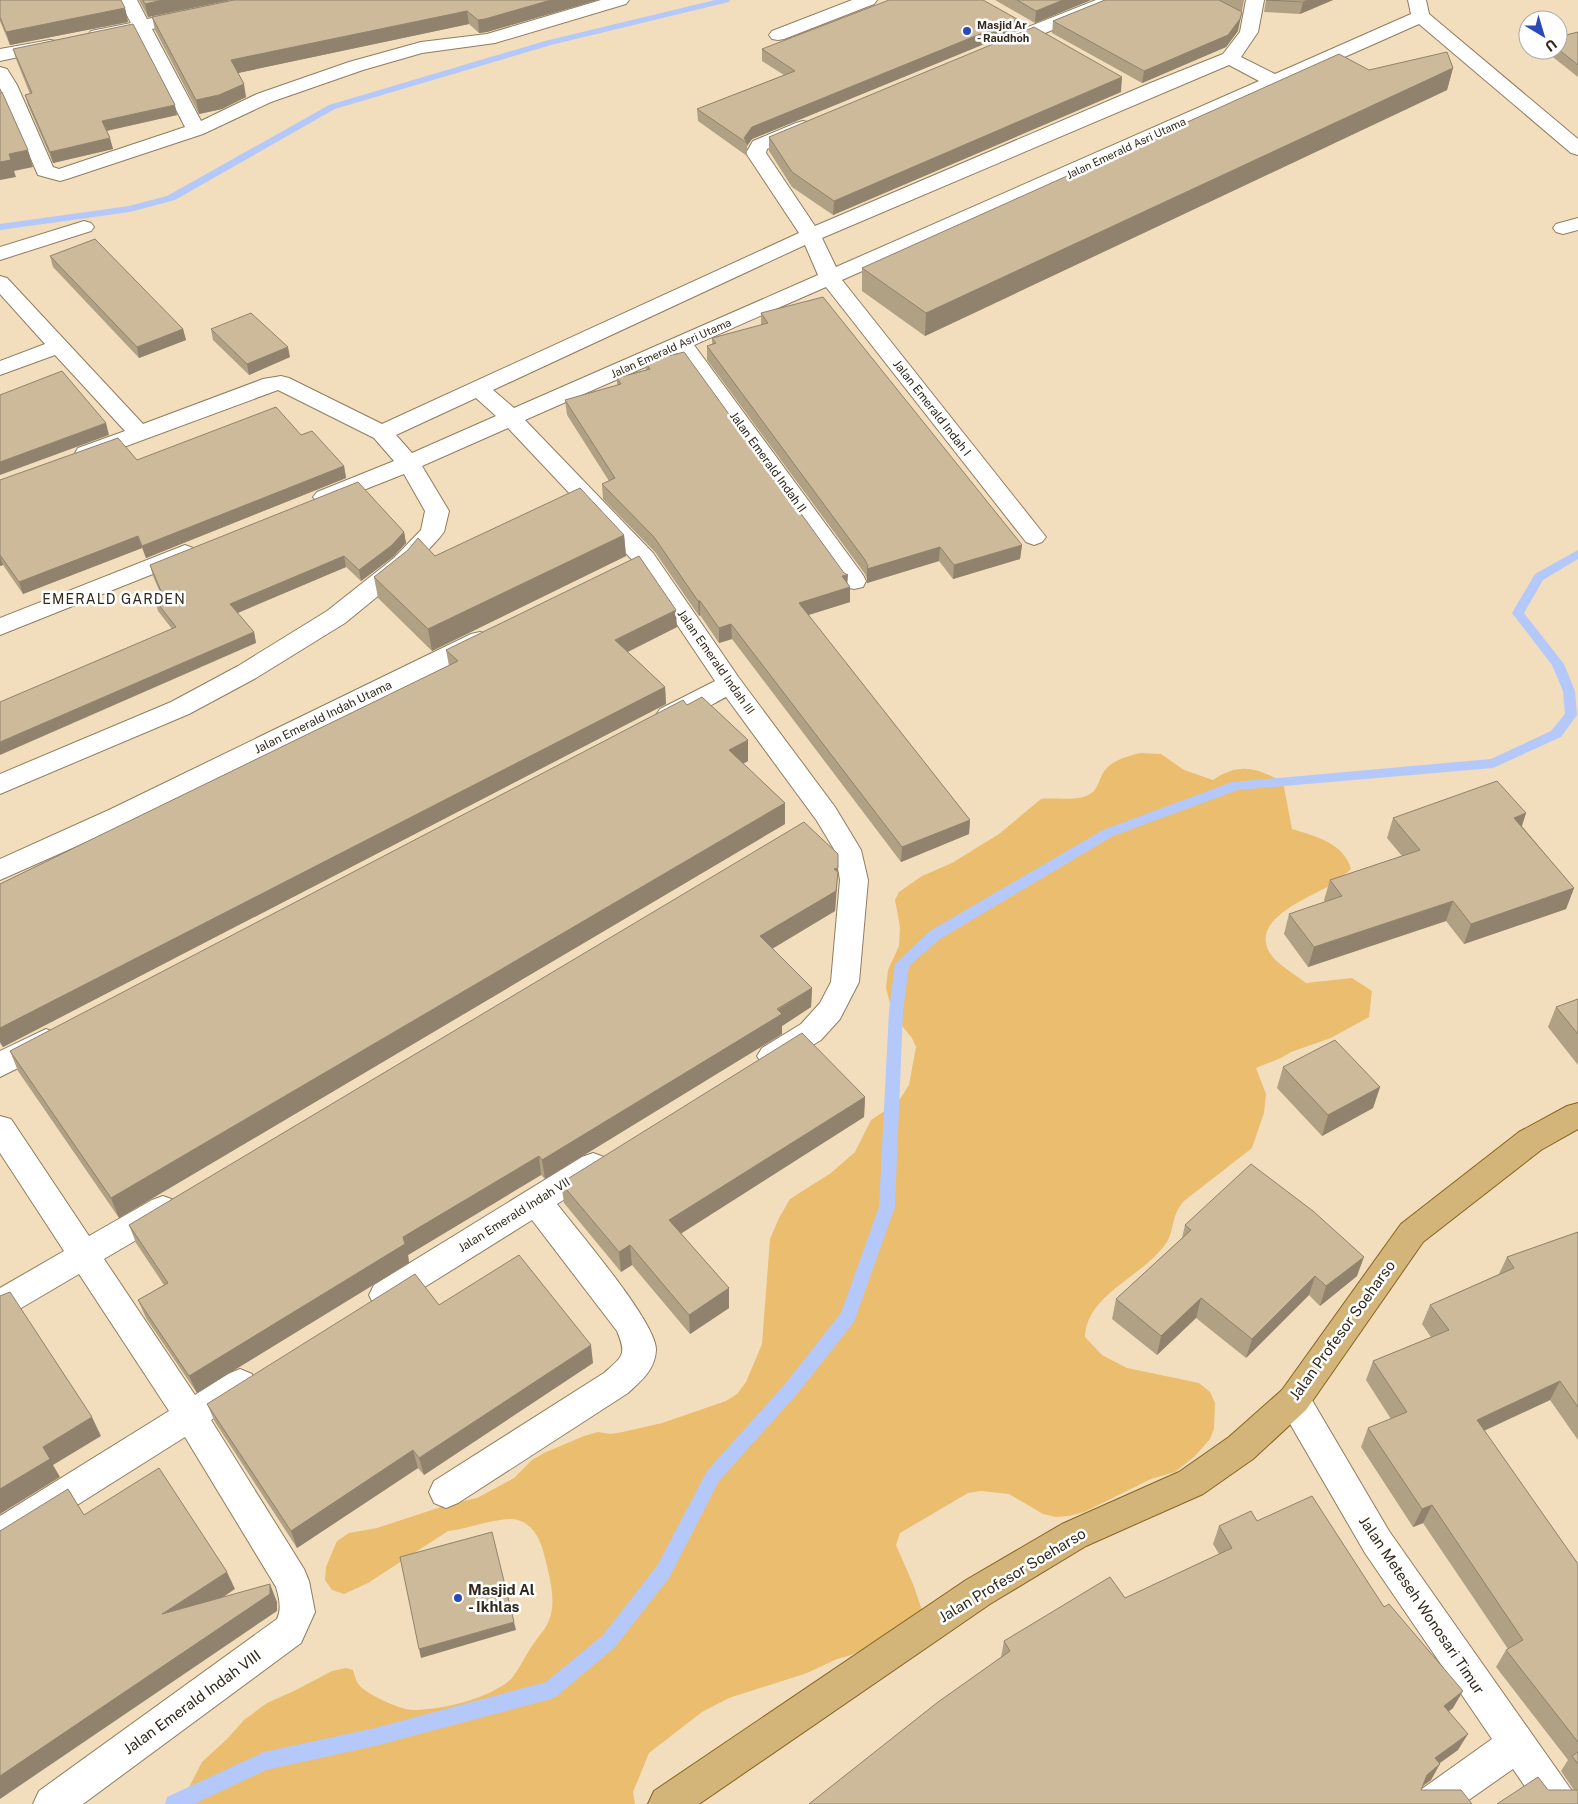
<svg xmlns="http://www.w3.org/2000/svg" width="1578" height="1804" font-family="'Public Sans',sans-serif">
<rect width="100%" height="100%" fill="#f2debd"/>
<path fill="#ebbd6f" d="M 1140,753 L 1161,754 L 1184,770 L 1213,780 C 1239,762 1257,768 1283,782 L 1292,829 C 1315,836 1344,843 1351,869 C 1345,874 1339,880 1333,884 C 1311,897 1245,920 1272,956 C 1280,966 1295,974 1306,983 L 1352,978 L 1372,991 L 1369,1017 L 1331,1038 L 1291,1052 L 1281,1058 L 1256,1068 L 1266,1094 L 1264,1113 L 1252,1148 L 1184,1201 C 1171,1216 1175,1226 1168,1240 C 1148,1275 1086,1293 1085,1337 L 1102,1355 L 1127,1368 L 1199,1383 L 1210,1392 L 1215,1403 L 1214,1429 L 1210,1439 L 1195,1456 L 1175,1472 L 1151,1479 L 1084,1512 L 1069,1516 L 1056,1517 L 1043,1514 L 1009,1494 L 981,1491 L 968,1493 L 900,1533 L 896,1545 L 913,1584 L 922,1610 L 898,1635 L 851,1655 L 837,1659 L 807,1673 L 729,1698 L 702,1712 L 649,1753 L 633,1792 L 635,1804 L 176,1804 L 185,1795 L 202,1762 L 227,1739 L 244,1720 L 267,1703 L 296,1690 L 332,1671 L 346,1668 L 353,1670 C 355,1676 356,1683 361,1687 C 369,1695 401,1710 412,1710 C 438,1710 478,1701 500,1687 C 504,1685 509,1681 512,1678 C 520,1668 526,1654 534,1643 C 541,1633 548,1627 551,1614 C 555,1597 550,1579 546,1562 C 542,1545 537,1526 518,1520 C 504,1515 464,1530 448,1531 L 368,1583 L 344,1594 L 332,1590 L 325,1580 L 326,1567 L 337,1541 L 349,1533 L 377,1528 L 450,1504 L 477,1498 L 514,1478 L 532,1460 L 544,1453 L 584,1436 L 598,1432 L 611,1434 L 623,1432 L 662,1423 L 726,1401 L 737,1394 L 746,1382 L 762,1344 L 770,1239 L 779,1218 L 790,1199 L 831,1173 L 855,1152 L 871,1120 L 898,1102 L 909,1085 L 916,1047 L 912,1038 L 893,1015 L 886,988 L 888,970 L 899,946 L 900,927 L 895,900 L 899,892 L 922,876 L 952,863 L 999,834 L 1041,799 C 1056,797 1082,803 1094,791 C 1099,785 1100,776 1105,770 C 1113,760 1128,756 1140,753 Z"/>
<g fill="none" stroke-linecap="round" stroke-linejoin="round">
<g fill="#b4c9fa" fill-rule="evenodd">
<polygon points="715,0 730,0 729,2 551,45 335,109 175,200 130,212 0,230 0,224 129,206 167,196 329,105 545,41"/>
<polygon points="1578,550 1578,559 1543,580 1524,613 1564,664 1575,691 1577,715 1561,737 1493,768 1238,790 1113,836 940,939 909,966 903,1011 895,1207 854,1322 797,1394 719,1481 669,1578 615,1647 557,1696 551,1699 375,1746 266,1770 194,1804 165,1804 167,1797 264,1752 375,1728 546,1682 603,1635 657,1566 707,1471 785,1384 841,1313 879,1207 889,1011 895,964 930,931 1103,830 1232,782 1491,759 1551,731 1565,714 1563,691 1552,665 1512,613 1535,574"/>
</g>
<g stroke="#907d5f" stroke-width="2">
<g id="minor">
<polygon points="119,0 137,0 147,19 189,11 195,12 198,16 195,20 152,29 201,121 257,94 349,62 421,42 487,34 601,0 629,0 626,4 495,43 422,53 363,70 271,102 203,134 67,179 60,181 38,175 0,88 0,67 7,69 17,85 53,167 59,169 185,127 136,32 97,40 91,39 88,35 91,31 131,23"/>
<polygon points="852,0 877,0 874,4 784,39 778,40 772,39 769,35 772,31"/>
<polygon points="1096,0 1121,0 1118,4 1010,47 1004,48 998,47 995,43 998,39"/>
<path d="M 1246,0 L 1264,0 L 1258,32 L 1241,57 L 1275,74 L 1411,14 L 1408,0 L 1426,0 L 1429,14 L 1578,139 L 1578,155 L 1571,153 L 1419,24 L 842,280 L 1042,532 L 1046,537 L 1042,542 L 1034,545 L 1026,542 L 826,287 L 694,345 L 863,575 L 866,581 L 863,587 L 854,589 L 845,587 L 677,353 L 525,420 L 653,553 L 739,678 L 835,807 L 861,850 L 868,880 L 859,982 L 840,1019 L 821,1040 L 782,1064 L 772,1068 L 762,1064 L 757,1056 L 762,1048 L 801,1024 L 820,1003 L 831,982 L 840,880 L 835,851 L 817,821 L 726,697 C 708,706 679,727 660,721 L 656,715 L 660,709 L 715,681 L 637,565 L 508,428 L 422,466 L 449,511 L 444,532 L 440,537 L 410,570 L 345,623 L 256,678 L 189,714 L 0,794 L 0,774 L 171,702 L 238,666 L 327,611 L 394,558 L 421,530 L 425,511 L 404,474 L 333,502 L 325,504 L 317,502 L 313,497 L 317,492 L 394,461 L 374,438 L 278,390 L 94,458 L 86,460 L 78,458 L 75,453 L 78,448 L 125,431 L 55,355 L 0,375 L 0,361 L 45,344 L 0,294 L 0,276 L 7,278 L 143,424 L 263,379 L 281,376 L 289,378 L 382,424 L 799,233 L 746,153 L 753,141 L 796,123 L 803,121 L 810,123 L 813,127 L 810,131 L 767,149 L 766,153 L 815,226 L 1148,84 L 1223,54 L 1240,32 ZM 1229,65 L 1259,81 L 836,267 L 822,238 ZM 805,245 L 818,275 L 514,408 L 493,390 ZM 476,398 L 496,416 L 412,453 L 396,435 Z"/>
<polygon points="50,40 56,41 59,45 56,49 0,61 0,49"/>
<polygon points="1578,218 1578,230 1563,234 1556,232 1553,228 1556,224"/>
<polygon points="84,221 91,223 94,227 91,231 0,260 0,247"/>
<polygon points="185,545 193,548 197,553 193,558 0,635 0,618"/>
<polygon points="480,632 489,634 492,640 489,646 129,823 0,880 0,859 111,809 471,634"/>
<polygon points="46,1029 56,1033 60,1041 56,1049 0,1077 0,1051"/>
<path d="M 0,1116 L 11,1119 L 89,1236 L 152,1200 L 163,1196 L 174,1200 L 178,1209 L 174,1218 L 104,1259 L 195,1395 L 228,1374 L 240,1369 L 252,1374 L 256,1384 L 252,1394 L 211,1420 L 304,1569 L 309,1581 L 315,1612 L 301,1643 L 83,1804 L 33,1804 L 39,1791 L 277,1619 C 282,1609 279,1597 276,1587 L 185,1437 L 12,1546 L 0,1551 L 0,1516 L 169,1411 L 79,1274 L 11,1314 L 0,1318 L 0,1288 L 64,1251 L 0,1153 Z"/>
<path d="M 593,1153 L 604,1157 L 608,1166 L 604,1175 L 557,1204 C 577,1230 657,1323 656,1350 C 655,1370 641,1381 628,1393 L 458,1503 L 446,1508 L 434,1503 L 429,1492 L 434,1481 L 604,1373 C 623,1356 627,1355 617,1331 L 532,1220 L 396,1305 L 385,1309 L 374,1305 L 369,1295 L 374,1285 L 582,1157 Z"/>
<polygon points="1294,1385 1306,1390 1389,1531 1572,1791 1578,1804 1537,1804 1513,1769 1463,1804 1413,1804 1419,1791 1492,1739 1365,1553 1282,1410 1278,1400 1282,1390"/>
</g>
</g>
<g stroke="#86641e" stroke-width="2">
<polygon id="primary" points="1578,1103 1578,1129 1541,1150 1423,1242 1306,1410 1253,1459 1203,1494 1086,1546 990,1604 699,1804 648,1804 654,1791 966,1580 1062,1524 1179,1472 1229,1437 1282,1390 1401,1224 1519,1132 1567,1106"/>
</g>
<use href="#minor" fill="#fff" fill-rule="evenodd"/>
<use href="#primary" fill="#d3b579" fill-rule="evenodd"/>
</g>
<g fill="#b0a084">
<polygon points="0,0 125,8 128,22 10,45 0,21"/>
<polygon points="139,0 231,0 148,17"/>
<polygon points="234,0 598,0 487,32 479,33 469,24 238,73 246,97 222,109 199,114 155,30 152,17"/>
<polygon points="995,0 1091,0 1035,23"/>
<polygon points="1105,0 1244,0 1242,11 1239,11 1238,31 1226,47 1142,83 1052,33 1053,21"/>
<polygon points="1266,0 1333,0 1300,14 1264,12"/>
<polygon points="1016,31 752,139 747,146 747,156 698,121 697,109 784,75 762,61 762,49"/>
<polygon points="1578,32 1578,77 1544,50 1558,50 1558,37"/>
<polygon points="13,49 177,115 107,131 113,149 53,163 28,105 25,95 30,94 16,59"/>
<polygon points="1453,68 1447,90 925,336 862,291 862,268 1369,70"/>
<polygon points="1121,92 833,215 792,187 769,151 769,137"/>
<polygon points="50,256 183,329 186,340 139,358 53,267"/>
<polygon points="761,313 1022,545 1020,559 953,579 939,561 867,583 867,579 865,574 707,360 707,346 712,344 712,338 761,325"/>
<polygon points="211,329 290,357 249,375 213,340"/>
<polygon points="645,362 850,587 850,602 808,615 970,820 969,834 901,862 732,639 719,643 700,615 699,616 655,552 603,499 602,484 609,481 567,415 565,400 617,386 617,378 646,370"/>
<polygon points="301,435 344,466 346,478 146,558 142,548 23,594 3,565 0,566 0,480"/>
<polygon points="404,532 406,543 393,557 361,581 346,567 237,613 254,632 256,643 172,629 158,611 155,600 162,597 153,576 150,565"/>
<polygon points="624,535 626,556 432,651 378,598 374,577 435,556"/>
<polygon points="677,627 628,652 665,687 666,704 3,1047 0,1043 0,884 449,666 446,650"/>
<polygon points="748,761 743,764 785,803 785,824 119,1218 18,1071 10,1051"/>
<polygon points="1526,813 1522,826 1574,888 1566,909 1464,944 1446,921 1308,967 1284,934 1289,914 1325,902 1324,900 1330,880 1402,856 1387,838 1393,818"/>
<polygon points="838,868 837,888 835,911 772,949 812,988 811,1007 782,1026 782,1034 545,1179 541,1175 408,1255 409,1263 197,1393 146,1318 138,1300 164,1285 136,1243 129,1225"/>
<polygon points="1578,999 1578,1065 1548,1027 1556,1007"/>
<polygon points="1283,1067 1380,1087 1373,1108 1322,1136 1277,1088"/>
<polygon points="865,1097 864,1117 681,1233 729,1308 690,1334 632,1265 621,1272 564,1203 561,1183"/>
<polygon points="1185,1225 1357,1276 1320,1306 1309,1295 1246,1358 1196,1318 1157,1355 1112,1319 1116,1299 1182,1238"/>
<polygon points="1578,1232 1578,1440 1550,1400 1484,1431 1578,1564 1578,1804 1548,1790 1574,1790 1561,1771 1568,1760 1496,1667 1506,1650 1508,1649 1423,1523 1413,1527 1361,1447 1368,1428 1391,1419 1366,1380 1373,1361 1431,1337 1422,1324 1430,1305 1499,1274 1507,1257"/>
<polygon points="439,1305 593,1363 424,1475 418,1468 297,1548 215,1422 207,1404"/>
<polygon points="1257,1521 1384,1607 1453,1708 1449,1711 1458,1750 1439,1763 1431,1780 1422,1787 1421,1790 809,1804 1001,1657 1004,1641 1125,1598 1219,1554 1213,1544 1219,1526"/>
</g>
<g fill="#90826c">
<polygon points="163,0 231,0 148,17 145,4"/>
<polygon points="551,0 598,0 487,32 479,33 478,20"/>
<polygon points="1063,0 1091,0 1035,23 1036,11"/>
<polygon points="1308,0 1333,0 1300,14 1303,2"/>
<polygon points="125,8 128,22 10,45 6,32"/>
<polygon points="467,11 469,24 233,74 231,60"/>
<polygon points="1242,12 1238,31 1226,47 1142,83 1144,71"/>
<polygon points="1017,19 1016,31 752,139 747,146 747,143 744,138 752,127"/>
<polygon points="1453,68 1447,90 925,336 926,313"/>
<polygon points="1122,77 1121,92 833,215 834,201"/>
<polygon points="244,84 246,97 222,109 199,114 196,100"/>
<polygon points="175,105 177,115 105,131 102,121"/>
<polygon points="110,138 113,149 53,163 50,152"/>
<polygon points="28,150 33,167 14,171 16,177 0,180 0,162 9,154"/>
<polygon points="183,329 186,340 139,358 137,347"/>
<polygon points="288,347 290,357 249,375 247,364"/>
<polygon points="106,423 109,435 0,475 0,462"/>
<polygon points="344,466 346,478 146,558 142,546"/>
<polygon points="404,532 406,543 393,557 361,581 359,570"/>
<polygon points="624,535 626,556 432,651 428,629"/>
<polygon points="138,536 142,548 23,594 19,582"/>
<polygon points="1022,545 1020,559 953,579 954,565"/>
<polygon points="940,547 939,561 867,583 867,569"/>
<polygon points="0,556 3,565 0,566"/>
<polygon points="344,556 346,567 233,615 230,604"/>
<polygon points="848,575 847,588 850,587 850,602 799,618 799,603 842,576"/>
<polygon points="698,601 700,601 700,615 699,616"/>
<polygon points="676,610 677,627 617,657 615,640"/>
<polygon points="731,624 732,639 719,643 719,628"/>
<polygon points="254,632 256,643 0,755 0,742"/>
<polygon points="665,687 666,704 3,1047 0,1041 0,1028"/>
<polygon points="748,740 748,761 729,771 729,750"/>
<polygon points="785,803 785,824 119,1218 111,1198"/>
<polygon points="1526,813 1519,834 1514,818"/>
<polygon points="970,820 969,834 901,862 902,847"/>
<polygon points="838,868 835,911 760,956 760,936 834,869"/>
<polygon points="1574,888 1566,909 1464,944 1471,924"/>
<polygon points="1453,901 1446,921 1308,967 1314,947"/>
<polygon points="812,988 811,1007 782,1026 782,1034 545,1179 542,1160"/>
<polygon points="1380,1087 1373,1108 1322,1136 1328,1115"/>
<polygon points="865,1097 864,1117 671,1240 669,1220"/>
<polygon points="539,1156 541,1175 408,1255 409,1263 197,1393 189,1376 403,1237"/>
<polygon points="630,1245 632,1265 621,1272 619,1252"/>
<polygon points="1364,1257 1357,1276 1320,1306 1326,1286"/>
<polygon points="1315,1276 1309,1295 1246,1358 1252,1339"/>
<polygon points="729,1288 729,1308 690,1334 689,1315"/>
<polygon points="1201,1298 1196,1318 1157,1355 1161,1336"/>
<polygon points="591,1345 593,1363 424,1475 419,1458"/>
<polygon points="1560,1381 1550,1400 1468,1438 1477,1420"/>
<polygon points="92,1417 101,1436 53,1465 60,1477 0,1514 0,1489 43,1447"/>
<polygon points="413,1450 418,1468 297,1548 291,1531"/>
<polygon points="1432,1505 1423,1523 1413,1527 1422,1509"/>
<polygon points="227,1572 235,1589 171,1632 162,1614"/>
<polygon points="270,1584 277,1602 277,1611 0,1799 0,1776"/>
<polygon points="514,1622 516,1630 421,1658 419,1649"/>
<polygon points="1463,1691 1453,1708 1435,1722 1444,1706"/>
<polygon points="1468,1734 1458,1750 1426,1773 1435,1758"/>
<polygon points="1440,1764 1431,1780 1417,1790 1427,1775"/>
</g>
<g fill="#cdba9a" stroke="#90826c">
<polygon points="0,0 121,0 125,8 6,32 0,17"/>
<polygon points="143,0 163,0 145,4"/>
<polygon points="234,0 551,0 485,19 478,20 467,11 231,60 244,84 219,95 196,100 152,17"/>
<polygon points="889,0 983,0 1017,19 752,127 744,138 747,143 697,109 795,71 762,49"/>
<polygon points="1017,0 1063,0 1036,11"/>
<polygon points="1105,0 1219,0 1242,12 1240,19 1228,35 1144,71 1053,21"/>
<polygon points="1266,0 1308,0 1303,2"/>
<polygon points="133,24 175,105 102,121 110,138 50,152 25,95 32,93 13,49"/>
<polygon points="1034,27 1122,77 834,201 792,172 769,137"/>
<polygon points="1578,32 1578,65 1558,49 1558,37"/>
<polygon points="1447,52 1453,68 926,313 862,268 1339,54 1369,70"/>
<polygon points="2,92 28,150 9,154 11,160 0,162 0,93"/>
<polygon points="95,239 183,329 137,347 50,256"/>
<polygon points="823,297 1022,545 954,565 940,547 867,569 868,566 865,560 707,346 716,343 712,338 768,323 761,313"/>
<polygon points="251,313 288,347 247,364 211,329"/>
<polygon points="684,352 844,573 848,575 842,576 850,587 799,603 970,820 902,847 731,624 719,628 700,601 698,601 654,537 602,484 615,478 565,400 621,384 617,378 650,369 645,362"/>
<polygon points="62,371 106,423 0,462 0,395"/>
<polygon points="276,407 301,435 312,431 344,466 142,546 138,536 19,582 0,555 0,480 118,438 137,460"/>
<polygon points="358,482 404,532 391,546 359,570 344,556 230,604 254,632 0,742 0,702 176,627 155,600 163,596 150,565"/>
<polygon points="580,488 624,535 428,629 374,577 408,550 418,538 435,556"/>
<polygon points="639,556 676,610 615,640 665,687 0,1028 0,884 458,661 446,650"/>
<polygon points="702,697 748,740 729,750 785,803 111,1198 10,1051 683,700 687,705"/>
<polygon points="1497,781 1526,813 1514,818 1574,888 1471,924 1453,901 1314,947 1289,914 1342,896 1330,880 1420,850 1393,818"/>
<polygon points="804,822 838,854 838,868 834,869 838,872 836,891 760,936 812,988 777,1009 782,1014 542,1160 539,1156 403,1237 405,1244 189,1376 138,1300 168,1283 129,1225"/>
<polygon points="1578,999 1578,1034 1556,1007"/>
<polygon points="802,1033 865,1097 669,1220 729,1288 689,1315 630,1245 619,1252 561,1183"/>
<polygon points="1335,1040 1380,1087 1328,1115 1283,1067"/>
<polygon points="1251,1164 1313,1211 1364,1257 1326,1286 1315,1276 1252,1339 1201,1298 1161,1336 1116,1299 1191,1230 1185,1225"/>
<polygon points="1578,1232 1578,1407 1560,1381 1477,1420 1578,1564 1578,1742 1506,1650 1523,1640 1432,1505 1422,1509 1368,1428 1407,1412 1373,1361 1449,1330 1430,1305 1514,1268 1507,1257"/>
<polygon points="519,1255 591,1345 419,1458 413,1450 291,1531 207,1404 415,1274 439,1305"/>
<polygon points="10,1292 92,1417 43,1447 50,1459 0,1489 0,1296"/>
<polygon points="159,1468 227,1572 162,1614 270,1584 270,1594 0,1776 0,1531 68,1489 84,1515"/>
<polygon points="1312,1496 1384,1607 1389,1604 1463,1691 1444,1706 1468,1734 1435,1758 1440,1764 1427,1775 1421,1790 1461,1790 1472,1804 809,1804 938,1702 1010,1651 1004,1641 1110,1577 1125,1598 1232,1548 1219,1526 1251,1511 1257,1521"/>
<polygon points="492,1532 514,1622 419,1649 400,1557"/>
<polygon points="1578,1752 1578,1764 1572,1756"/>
<polygon points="1538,1777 1548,1790 1578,1790 1578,1804 1497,1804"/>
</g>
<g fill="#2a4ab9" stroke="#fff" stroke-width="2">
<circle cx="967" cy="31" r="5"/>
<circle cx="458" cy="1598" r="5"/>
</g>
<g text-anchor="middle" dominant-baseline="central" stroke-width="5" stroke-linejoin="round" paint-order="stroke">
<g font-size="11" font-weight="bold" fill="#30291c" stroke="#fff" text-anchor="start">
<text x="977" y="25">Masjid Ar<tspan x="977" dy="13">- Raudhoh</tspan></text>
</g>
<g font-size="11" fill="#30291c" stroke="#fff">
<text transform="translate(1126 148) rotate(-25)">Jalan Emerald Asri Utama</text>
<text transform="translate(671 348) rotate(-24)">Jalan Emerald Asri Utama</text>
</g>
<g font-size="12" fill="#30291c" stroke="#fff">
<text transform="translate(932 408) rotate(52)">Jalan Emerald Indah I</text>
<text transform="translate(768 462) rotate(54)">Jalan Emerald Indah II</text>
<text transform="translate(716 662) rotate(55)">Jalan Emerald Indah III</text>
<text transform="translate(323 717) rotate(-26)">Jalan Emerald Indah Utama</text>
<text transform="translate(514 1215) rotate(-32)">Jalan Emerald Indah VII</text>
</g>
<g font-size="14" letter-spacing="1" fill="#30291c" stroke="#fff">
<text x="114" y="599">EMERALD GARDEN</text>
</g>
<g font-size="15" fill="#30291c" stroke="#fff">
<text transform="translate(1342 1330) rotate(-54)">Jalan Profesor Soeharso</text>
<text transform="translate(1012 1575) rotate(-31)">Jalan Profesor Soeharso</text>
<text transform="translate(1422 1605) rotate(56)">Jalan Meteseh Wonosari Timur</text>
<text transform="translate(192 1702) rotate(-36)">Jalan Emerald Indah VIII</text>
</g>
<g font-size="15" font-weight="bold" fill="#30291c" stroke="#fff" text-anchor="start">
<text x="468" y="1589">Masjid Al<tspan x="468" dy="17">- Ikhlas</tspan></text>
</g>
</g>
<g transform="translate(1543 35) rotate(142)"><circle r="24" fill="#ffffff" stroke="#aca9a4"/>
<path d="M0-4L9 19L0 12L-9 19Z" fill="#2a4ab9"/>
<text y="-8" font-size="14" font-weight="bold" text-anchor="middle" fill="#30291c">U</text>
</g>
</svg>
